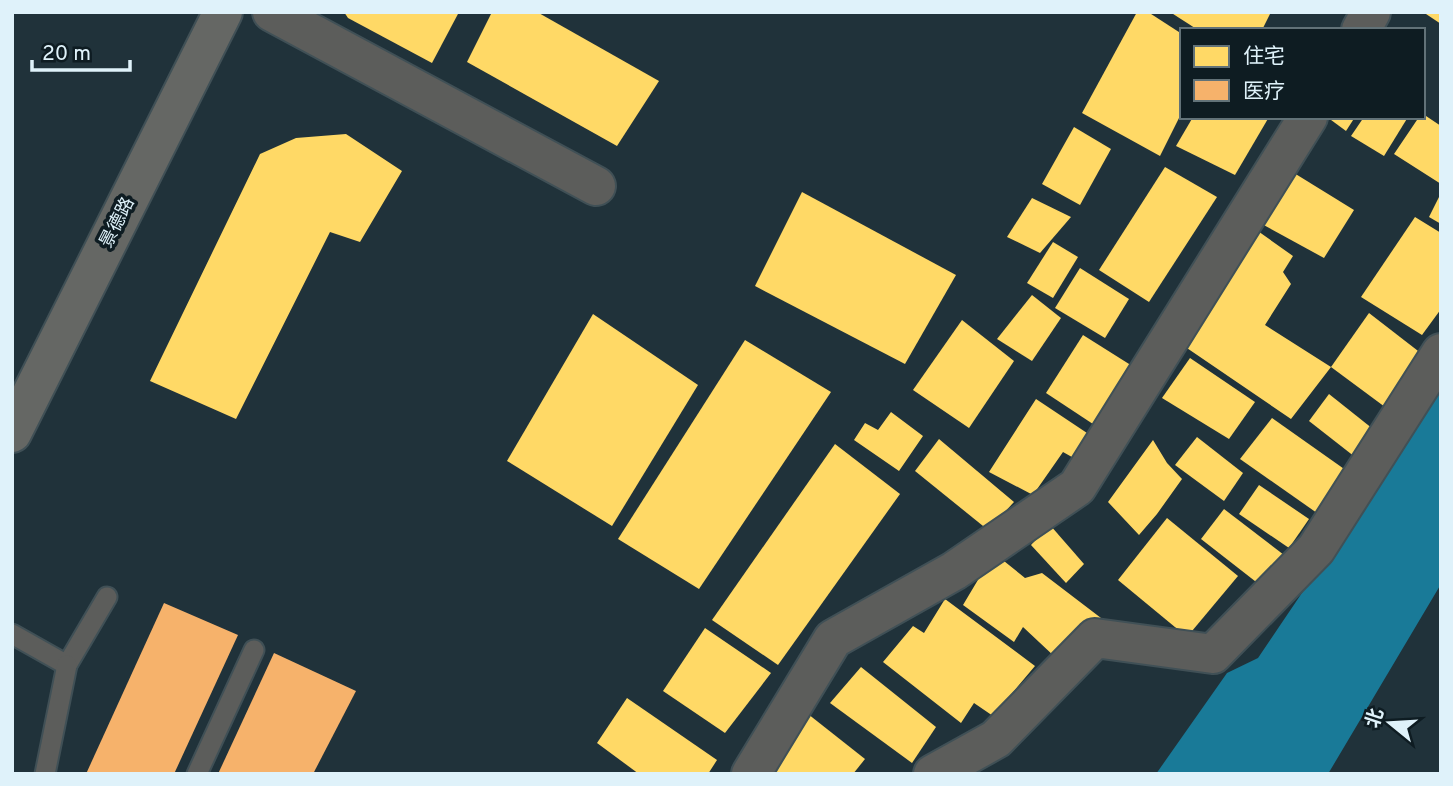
<svg xmlns="http://www.w3.org/2000/svg" width="1453" height="786" font-family="Overpass,'Noto Sans SC',sans-serif">
<rect width="100%" height="100%" fill="#20323a"/>
<polygon fill="#197a98" points="1441,387 1441,584 1328,774 1156,774 1227,673 1258,658"/>
<g fill="#ffd966">
<polygon points="344,12 459,12 432,63 348,18"/>
<polygon points="492,12 537,12 659,81 617,146 467,62"/>
<polygon points="1137,12 1148,12 1182,34 1182,112 1160,156 1082,113"/>
<polygon points="1170,12 1271,12 1262,30 1198,30"/>
<polygon points="1423,12 1441,12 1441,24"/>
<polygon points="1423,114 1441,126 1441,184 1394,154 1419,117 1423,117"/>
<polygon points="1193,117 1269,117 1235,175 1176,146"/>
<polygon points="1327,117 1355,117 1346,131"/>
<polygon points="1364,117 1408,117 1384,156 1351,136"/>
<polygon points="1074,127 1111,149 1080,205 1042,184"/>
<polygon points="346,134 402,171 360,242 330,232 236,419 150,381 260,154 296,138"/>
<polygon points="1165,167 1217,197 1149,302 1099,270"/>
<polygon points="1294,173 1354,210 1324,258 1260,223"/>
<polygon points="802,192 956,275 905,364 755,286"/>
<polygon points="1441,193 1441,224 1429,217"/>
<polygon points="1032,198 1071,217 1040,253 1007,237"/>
<polygon points="1415,217 1441,233 1441,309 1422,335 1361,297"/>
<polygon points="1255,229 1293,256 1283,272 1291,284 1265,325 1331,367 1291,419 1181,344"/>
<polygon points="1053,242 1078,257 1053,298 1027,283"/>
<polygon points="1080,268 1129,299 1105,338 1055,308"/>
<polygon points="1032,295 1061,318 1032,361 997,339"/>
<polygon points="1369,313 1422,354 1385,407 1331,367"/>
<polygon points="593,314 698,385 612,526 507,461"/>
<polygon points="962,320 1014,361 969,428 913,390"/>
<polygon points="1083,335 1137,369 1099,428 1046,393"/>
<polygon points="745,340 831,392 699,589 618,539"/>
<polygon points="1190,358 1255,402 1229,439 1162,398"/>
<polygon points="1329,394 1373,429 1355,457 1309,421"/>
<polygon points="1036,399 1093,437 1079,461 1063,452 1033,495 989,472"/>
<polygon points="891,412 923,436 899,471 854,440 865,423 878,430"/>
<polygon points="1272,418 1347,471 1317,513 1240,459"/>
<polygon points="1197,437 1243,473 1224,501 1175,465"/>
<polygon points="939,439 1014,502 988,530 915,471"/>
<polygon points="1153,440 1167,463 1182,479 1157,514 1139,535 1108,502"/>
<polygon points="835,444 900,494 778,665 712,620"/>
<polygon points="1259,485 1309,519 1289,548 1239,514"/>
<polygon points="1224,509 1284,555 1260,585 1201,539"/>
<polygon points="1167,518 1238,576 1187,637 1118,580"/>
<polygon points="1050,525 1084,564 1066,583 1031,545"/>
<polygon points="994,553 1025,578 1042,573 1101,618 1055,657 1023,627 1014,642 963,605"/>
<polygon points="945,599 1035,666 993,716 974,703 961,723 883,662 913,626 924,633"/>
<polygon points="705,628 771,673 725,733 663,691"/>
<polygon points="861,667 936,727 912,763 830,703"/>
<polygon points="627,698 717,760 708,774 639,774 597,743"/>
<polygon points="808,714 865,759 853,774 761,774"/>
</g>
<g fill="#f6b26b">
<polygon points="164,603 238,635 174,774 86,774"/>
<polygon points="274,653 356,691 313,774 218,774"/>
</g>
<g fill="none" stroke-linecap="round" stroke-linejoin="round">
<g stroke="#405056" stroke-width="23">
<g id="lane">
<polyline points="12,634 67,665 107,597"/>
<polyline points="45,774 67,665"/>
<polyline points="197,774 254,650"/>
</g>
</g>
<g stroke="#405056" stroke-width="42">
<g id="street">
<polyline points="272,12 596,186"/>
<polyline points="1361,30 1371,12"/>
<polyline points="751,774 833,639 954,571 1077,487 1308,117"/>
<polyline points="933,774 996,739 1095,638 1213,654 1316,549 1441,353"/>
</g>
</g>
<g stroke="#405056" stroke-width="42">
<polyline id="secondary" points="12,433 223,12"/>
</g>
<use href="#lane" stroke="#5c5d5b" stroke-width="19"/>
<use href="#street" stroke="#5c5d5b" stroke-width="38"/>
<use href="#secondary" stroke="#656764" stroke-width="38"/>
</g>
<g text-anchor="middle" dominant-baseline="central" stroke-width="7" stroke-linejoin="round" paint-order="stroke">
<g font-size="18" fill="#dff2fa" stroke="#0e1c22">
<text transform="translate(118 223) rotate(-63)">景德路</text>
</g>
</g>
<rect width="1453" height="786" fill="none" stroke="#dff2fa" stroke-width="28"/>
<rect x="1180" y="28" width="245" height="91" fill="#0e1c22" stroke="#627278" stroke-width="2"/>
<rect x="1194" y="46" width="35" height="21" fill="#ffd966" stroke="#627278" stroke-width="2"/>
<text x="1243" y="63" font-size="21" fill="#dff2fa">住宅</text>
<rect x="1194" y="80" width="35" height="21" fill="#f6b26b" stroke="#627278" stroke-width="2"/>
<text x="1243" y="98" font-size="21" fill="#dff2fa">医疗</text>
<g transform="translate(1390 723) rotate(288)" stroke="#0e1c22" stroke-width="5" paint-order="stroke">
<path d="M0-5L12 26L0 18L-12 26Z" fill="#dff2fa"/>
<text y="-10" font-size="19" font-weight="bold" text-anchor="middle" fill="#dff2fa">北</text>
</g>
<path d="M32 60v10h98v-10" fill="none" stroke="#dff2fa" stroke-width="3.5"/>
<text x="42" y="60" font-size="21" fill="#dff2fa" stroke="#0e1c22" stroke-width="5" paint-order="stroke">20 m</text>
</svg>
